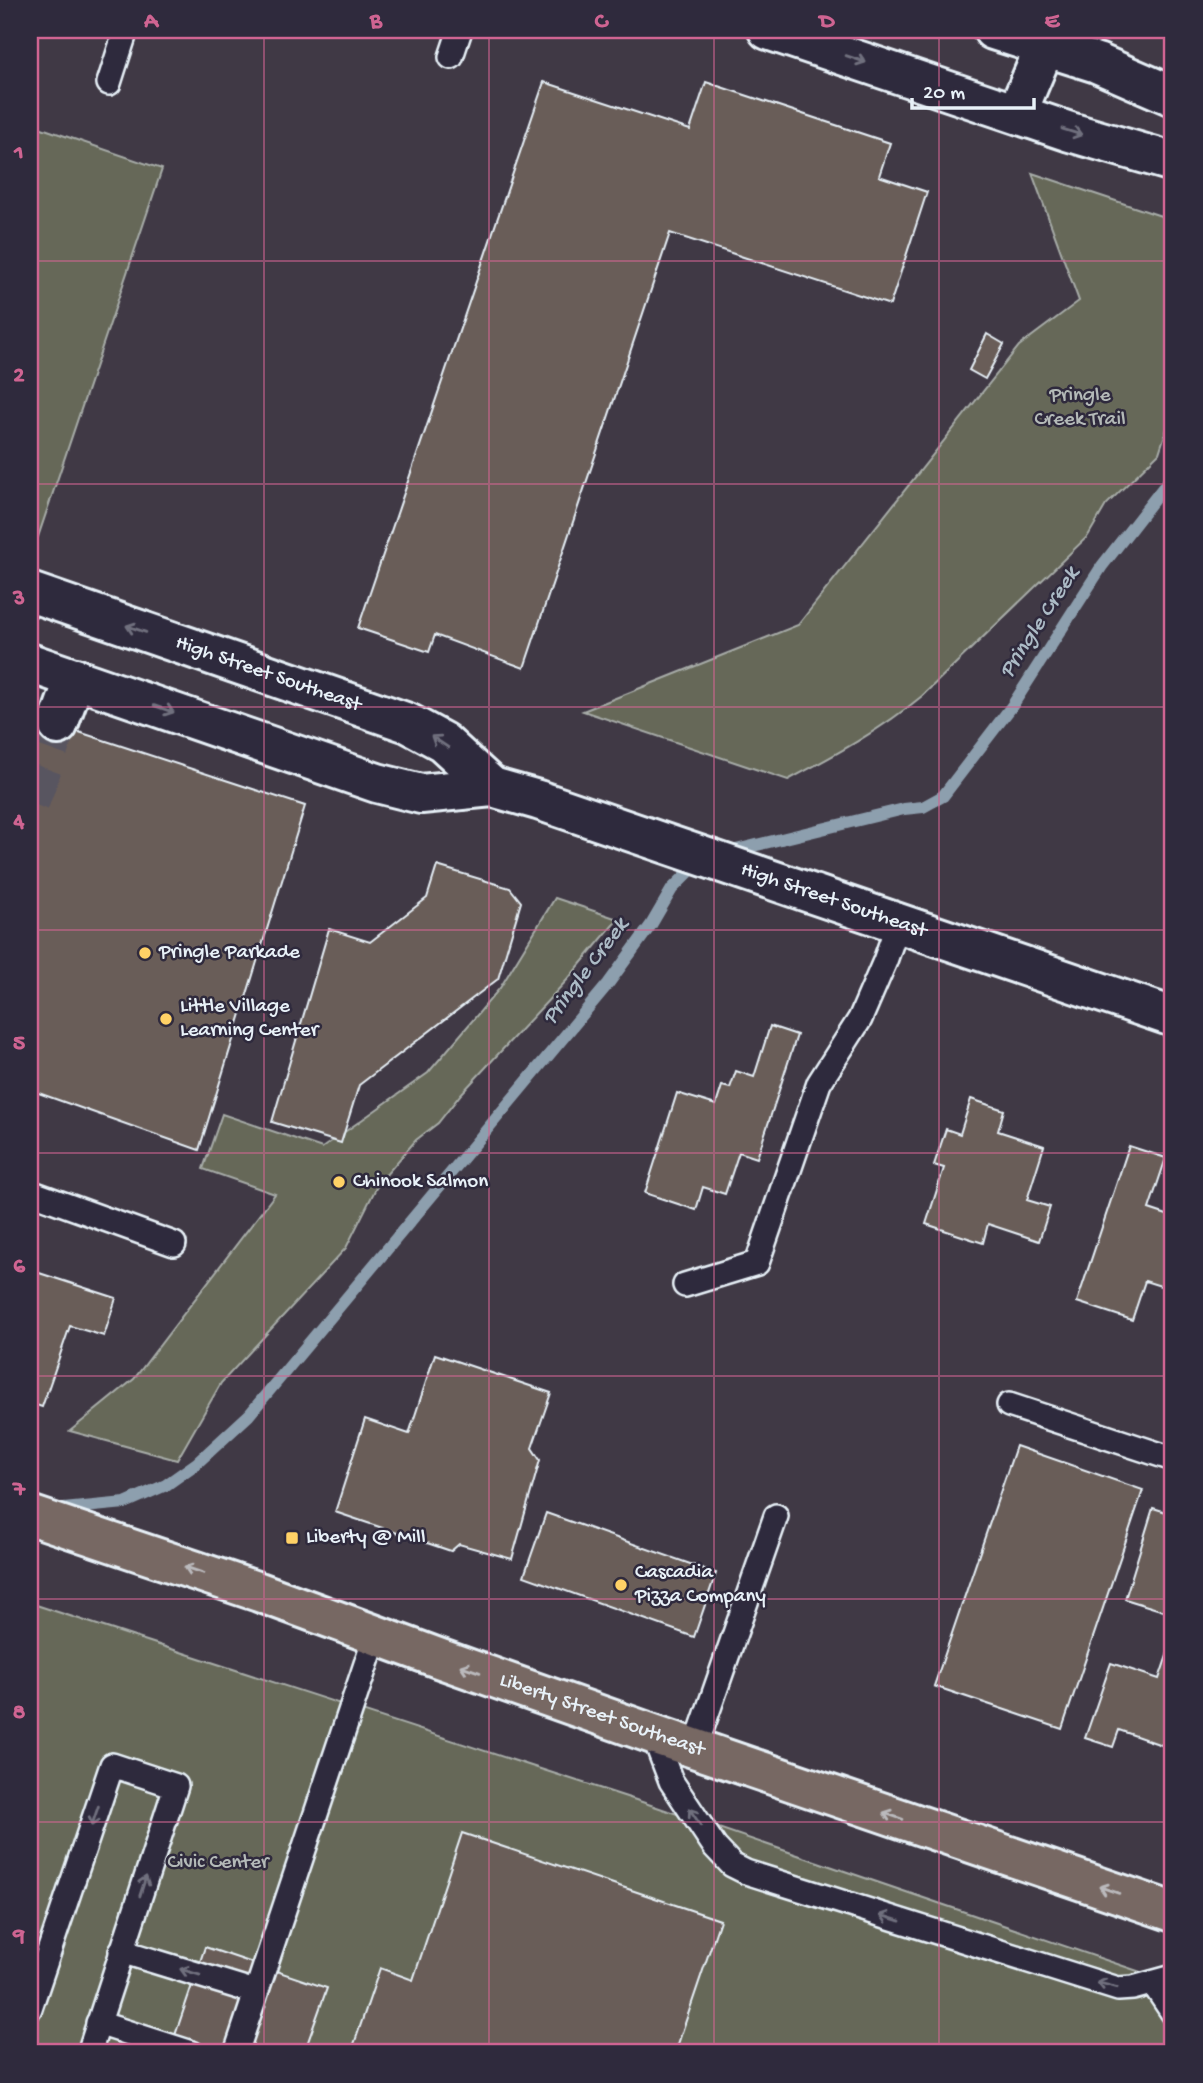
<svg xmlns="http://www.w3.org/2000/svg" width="1203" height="2083" font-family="'Gochi Hand',sans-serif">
<rect width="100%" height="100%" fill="#403945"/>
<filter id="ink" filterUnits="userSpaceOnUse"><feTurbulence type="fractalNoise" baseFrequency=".0143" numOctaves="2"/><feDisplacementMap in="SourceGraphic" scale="14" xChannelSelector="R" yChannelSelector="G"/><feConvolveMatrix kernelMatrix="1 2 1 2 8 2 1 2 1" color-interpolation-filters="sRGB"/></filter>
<g filter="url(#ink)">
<g fill="#666859" stroke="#a7aca8" stroke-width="2">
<polygon points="30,124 162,169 38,537 30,534"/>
<path d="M 1032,173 L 1173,220 L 1173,410 L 1159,453 L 1106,505 L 1088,536 L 922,696 C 881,730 835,755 788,780 L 583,711 L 798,625 L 1019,346 L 1079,301 Z"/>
<polygon points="555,898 618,919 568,979 461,1094 438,1123 416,1140 378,1184 346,1248 221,1383 177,1460 70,1431 134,1379 275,1194 203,1169 222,1114 322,1148 428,1073 500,988"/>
<polygon points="30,1603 642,1802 1173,1983 1173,2053 30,2053"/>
</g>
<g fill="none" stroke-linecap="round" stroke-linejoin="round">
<g stroke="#8d9fae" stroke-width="12">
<polyline points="724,853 904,809 923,807 943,796 1012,706 1102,566 1173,475"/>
<polyline points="53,1510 125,1503 166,1485 197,1463 249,1415 608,984 651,925 672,889 700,861"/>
</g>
</g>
<g fill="#695d58" stroke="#e8f1f8" stroke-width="2">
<polygon points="544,82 690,130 706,82 890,143 879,176 927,192 890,305 670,233 524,668 435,635 429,652 358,628"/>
<polygon points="987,334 1004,344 985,379 969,370"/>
<polygon points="30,716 305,806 199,1150 30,1090"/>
<polygon points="437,866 510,888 521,902 498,979 359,1085 341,1143 272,1122 329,929 370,942 427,898"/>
<polygon points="770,1026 797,1035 757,1158 739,1152 725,1194 703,1187 696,1210 645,1193 677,1093 716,1105 722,1086 730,1088 736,1071 754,1077"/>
<polygon points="971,1099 1004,1110 998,1131 1044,1146 1027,1200 1050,1207 1039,1241 988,1224 983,1243 926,1224 944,1168 934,1165 946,1129 960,1134"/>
<polygon points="1129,1146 1166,1158 1149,1209 1173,1217 1173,1290 1145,1281 1132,1320 1077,1302"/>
<polygon points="30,1270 116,1298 104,1336 70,1326 42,1407 30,1403"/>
<polygon points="435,1354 551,1393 532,1448 540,1460 512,1559 459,1544 451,1551 335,1512 365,1419 409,1434"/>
<polygon points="1016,1446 1143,1490 1062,1729 934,1686"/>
<polygon points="1153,1508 1173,1514 1173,1614 1125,1599"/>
<polygon points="546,1513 716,1573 694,1637 524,1576"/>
<polygon points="1173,1638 1173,1749 1119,1730 1113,1747 1085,1738 1111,1663 1159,1679"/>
<polygon points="462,1833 720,1920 675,2053 351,2053 380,1968 413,1980"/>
<polygon points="205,1947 327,1988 304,2053 169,2053"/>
</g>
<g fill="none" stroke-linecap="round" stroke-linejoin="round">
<polyline stroke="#595560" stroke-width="38" stroke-dasharray="38 19" stroke-linecap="butt" points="30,803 58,725"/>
<g stroke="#e8f1f8" stroke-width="28">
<g id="service">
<polyline points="451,57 460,30"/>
<polyline points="109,83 126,30"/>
<polyline points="30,1192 174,1244"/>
<polyline points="685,1285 757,1263 819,1083 860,1019 885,961 898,924"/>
<polyline points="1009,1405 1173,1459"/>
<polyline points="653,1734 671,1781 715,1847 732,1865 746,1872 1118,1989 1133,1988 1173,1977"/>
<polyline points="695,1748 776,1516"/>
<polyline points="121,1951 255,1992"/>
<polyline points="1153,1983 1173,2013"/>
<polyline points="30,2008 112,1765 176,1786 89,2053"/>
<polyline points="98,2023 192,2053"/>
<polyline points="236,2053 376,1634"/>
</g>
</g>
<g stroke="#e8f1f8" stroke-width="44">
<g id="minor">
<polyline points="1017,113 1052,30"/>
<polyline points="58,725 75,678"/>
</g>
</g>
<g stroke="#e8f1f8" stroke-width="44">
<g id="tertiary">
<polyline points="768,30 1070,132 1173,162"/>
<polyline points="993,30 1097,63 1173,96"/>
<path id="s1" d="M 30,592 L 408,723 L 443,742 L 492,787"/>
<path id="s2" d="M 30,663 L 377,783 L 421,794 L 492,787 L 538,800 L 1173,1017"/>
</g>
</g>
<g stroke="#e8f1f8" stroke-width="44">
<g id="primary">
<path id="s3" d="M 30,1515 L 259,1592 L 441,1659 L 653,1734 L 1173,1912"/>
</g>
</g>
<use href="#service" stroke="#2f2a3d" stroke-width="23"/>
<use href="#minor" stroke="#2f2a3d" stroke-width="38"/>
<use href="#tertiary" stroke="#2f2a3d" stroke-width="38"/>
<use href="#primary" stroke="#776864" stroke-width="38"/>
</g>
<defs><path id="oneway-shaft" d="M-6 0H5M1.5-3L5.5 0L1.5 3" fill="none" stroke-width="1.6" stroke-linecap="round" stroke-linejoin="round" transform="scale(1.75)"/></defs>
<g stroke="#70707e">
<use href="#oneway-shaft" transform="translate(856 59) rotate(19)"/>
<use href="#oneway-shaft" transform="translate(1072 132) rotate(17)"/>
<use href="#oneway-shaft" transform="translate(136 629) rotate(-161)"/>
<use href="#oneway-shaft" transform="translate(164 709) rotate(19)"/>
<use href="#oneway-shaft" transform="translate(440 742) rotate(-146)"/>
<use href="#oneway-shaft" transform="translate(95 1816) rotate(109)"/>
<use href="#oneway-shaft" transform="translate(695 1817) rotate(-124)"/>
<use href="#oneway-shaft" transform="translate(143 1886) rotate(-72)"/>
<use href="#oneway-shaft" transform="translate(890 1918) rotate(-163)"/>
<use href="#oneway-shaft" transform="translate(190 1972) rotate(-163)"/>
<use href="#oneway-shaft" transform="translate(1107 1985) rotate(-165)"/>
</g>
<g stroke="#bbbabd">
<use href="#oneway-shaft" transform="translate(194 1570) rotate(-161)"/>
<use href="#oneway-shaft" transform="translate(470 1669) rotate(-161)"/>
<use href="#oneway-shaft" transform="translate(893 1816) rotate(-161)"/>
<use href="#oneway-shaft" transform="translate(1109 1890) rotate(-161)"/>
</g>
</g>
<path fill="none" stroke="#cf6492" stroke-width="2" stroke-opacity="0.55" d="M 264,30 L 264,2053M 489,30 L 489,2053M 714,30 L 714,2053M 939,30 L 939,2053M 30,261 L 1173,261M 30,484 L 1173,484M 30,707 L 1173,707M 30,930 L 1173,930M 30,1153 L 1173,1153M 30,1376 L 1173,1376M 30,1599 L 1173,1599M 30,1822 L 1173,1822"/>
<g fill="#ffd166" stroke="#2f2a3d" stroke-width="2.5">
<circle cx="145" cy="953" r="7"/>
<circle cx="166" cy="1019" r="7"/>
<circle cx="339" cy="1182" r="7"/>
<rect x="285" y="1531" width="14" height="14" rx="3.5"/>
<circle cx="621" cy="1585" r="7"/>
</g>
<g text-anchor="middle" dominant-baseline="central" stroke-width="5" stroke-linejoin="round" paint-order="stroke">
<g font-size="21" fill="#b4bab8" stroke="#2f2a3d">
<text x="1080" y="396">Pringle<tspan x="1080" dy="24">Creek Trail</tspan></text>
<text x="218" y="1863">Civic Center</text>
</g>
<g font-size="21" fill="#e8f1f8" stroke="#2f2a3d">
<text stroke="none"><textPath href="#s1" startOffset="252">High Street Southeast</textPath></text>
<text stroke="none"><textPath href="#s2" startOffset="844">High Street Southeast</textPath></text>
<text stroke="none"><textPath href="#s3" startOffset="606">Liberty Street Southeast</textPath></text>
</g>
<g font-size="21" fill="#e8f1f8" stroke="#2f2a3d" text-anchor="start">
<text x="159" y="953">Pringle Parkade</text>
<text x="180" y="1007">Little Village<tspan x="180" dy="24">Learning Center</tspan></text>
<text x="353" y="1182">Chinook Salmon</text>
<text x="306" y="1538">Liberty @ Mill</text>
<text x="635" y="1573">Cascadia<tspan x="635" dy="24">Pizza Company</tspan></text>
</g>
<g font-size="23" font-style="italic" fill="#acbbc6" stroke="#2f2a3d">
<text transform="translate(1040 623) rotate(-57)">Pringle Creek</text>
<text transform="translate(586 972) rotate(-53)">Pringle Creek</text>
</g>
</g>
<rect width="1203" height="2083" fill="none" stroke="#2f2a3d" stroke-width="77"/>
<path d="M912 98v10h122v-10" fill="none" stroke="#e8f1f8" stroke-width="3.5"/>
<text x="923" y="98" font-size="21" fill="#e8f1f8" stroke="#2f2a3d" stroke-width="5" paint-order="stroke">20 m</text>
<rect x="38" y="38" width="1126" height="2006" fill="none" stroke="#cf6492" stroke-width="2.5"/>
<g font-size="23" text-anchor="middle" font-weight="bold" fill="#cf6492">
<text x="151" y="27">A</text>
<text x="376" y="27">B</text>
<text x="601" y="27">C</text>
<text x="827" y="27">D</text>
<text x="1052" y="27">E</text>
<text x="19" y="158">1</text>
<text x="19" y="381">2</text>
<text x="19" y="604">3</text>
<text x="19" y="827">4</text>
<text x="19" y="1049">5</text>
<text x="19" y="1272">6</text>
<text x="19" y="1495">7</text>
<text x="19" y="1718">8</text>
<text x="19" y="1941">9</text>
</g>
</svg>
